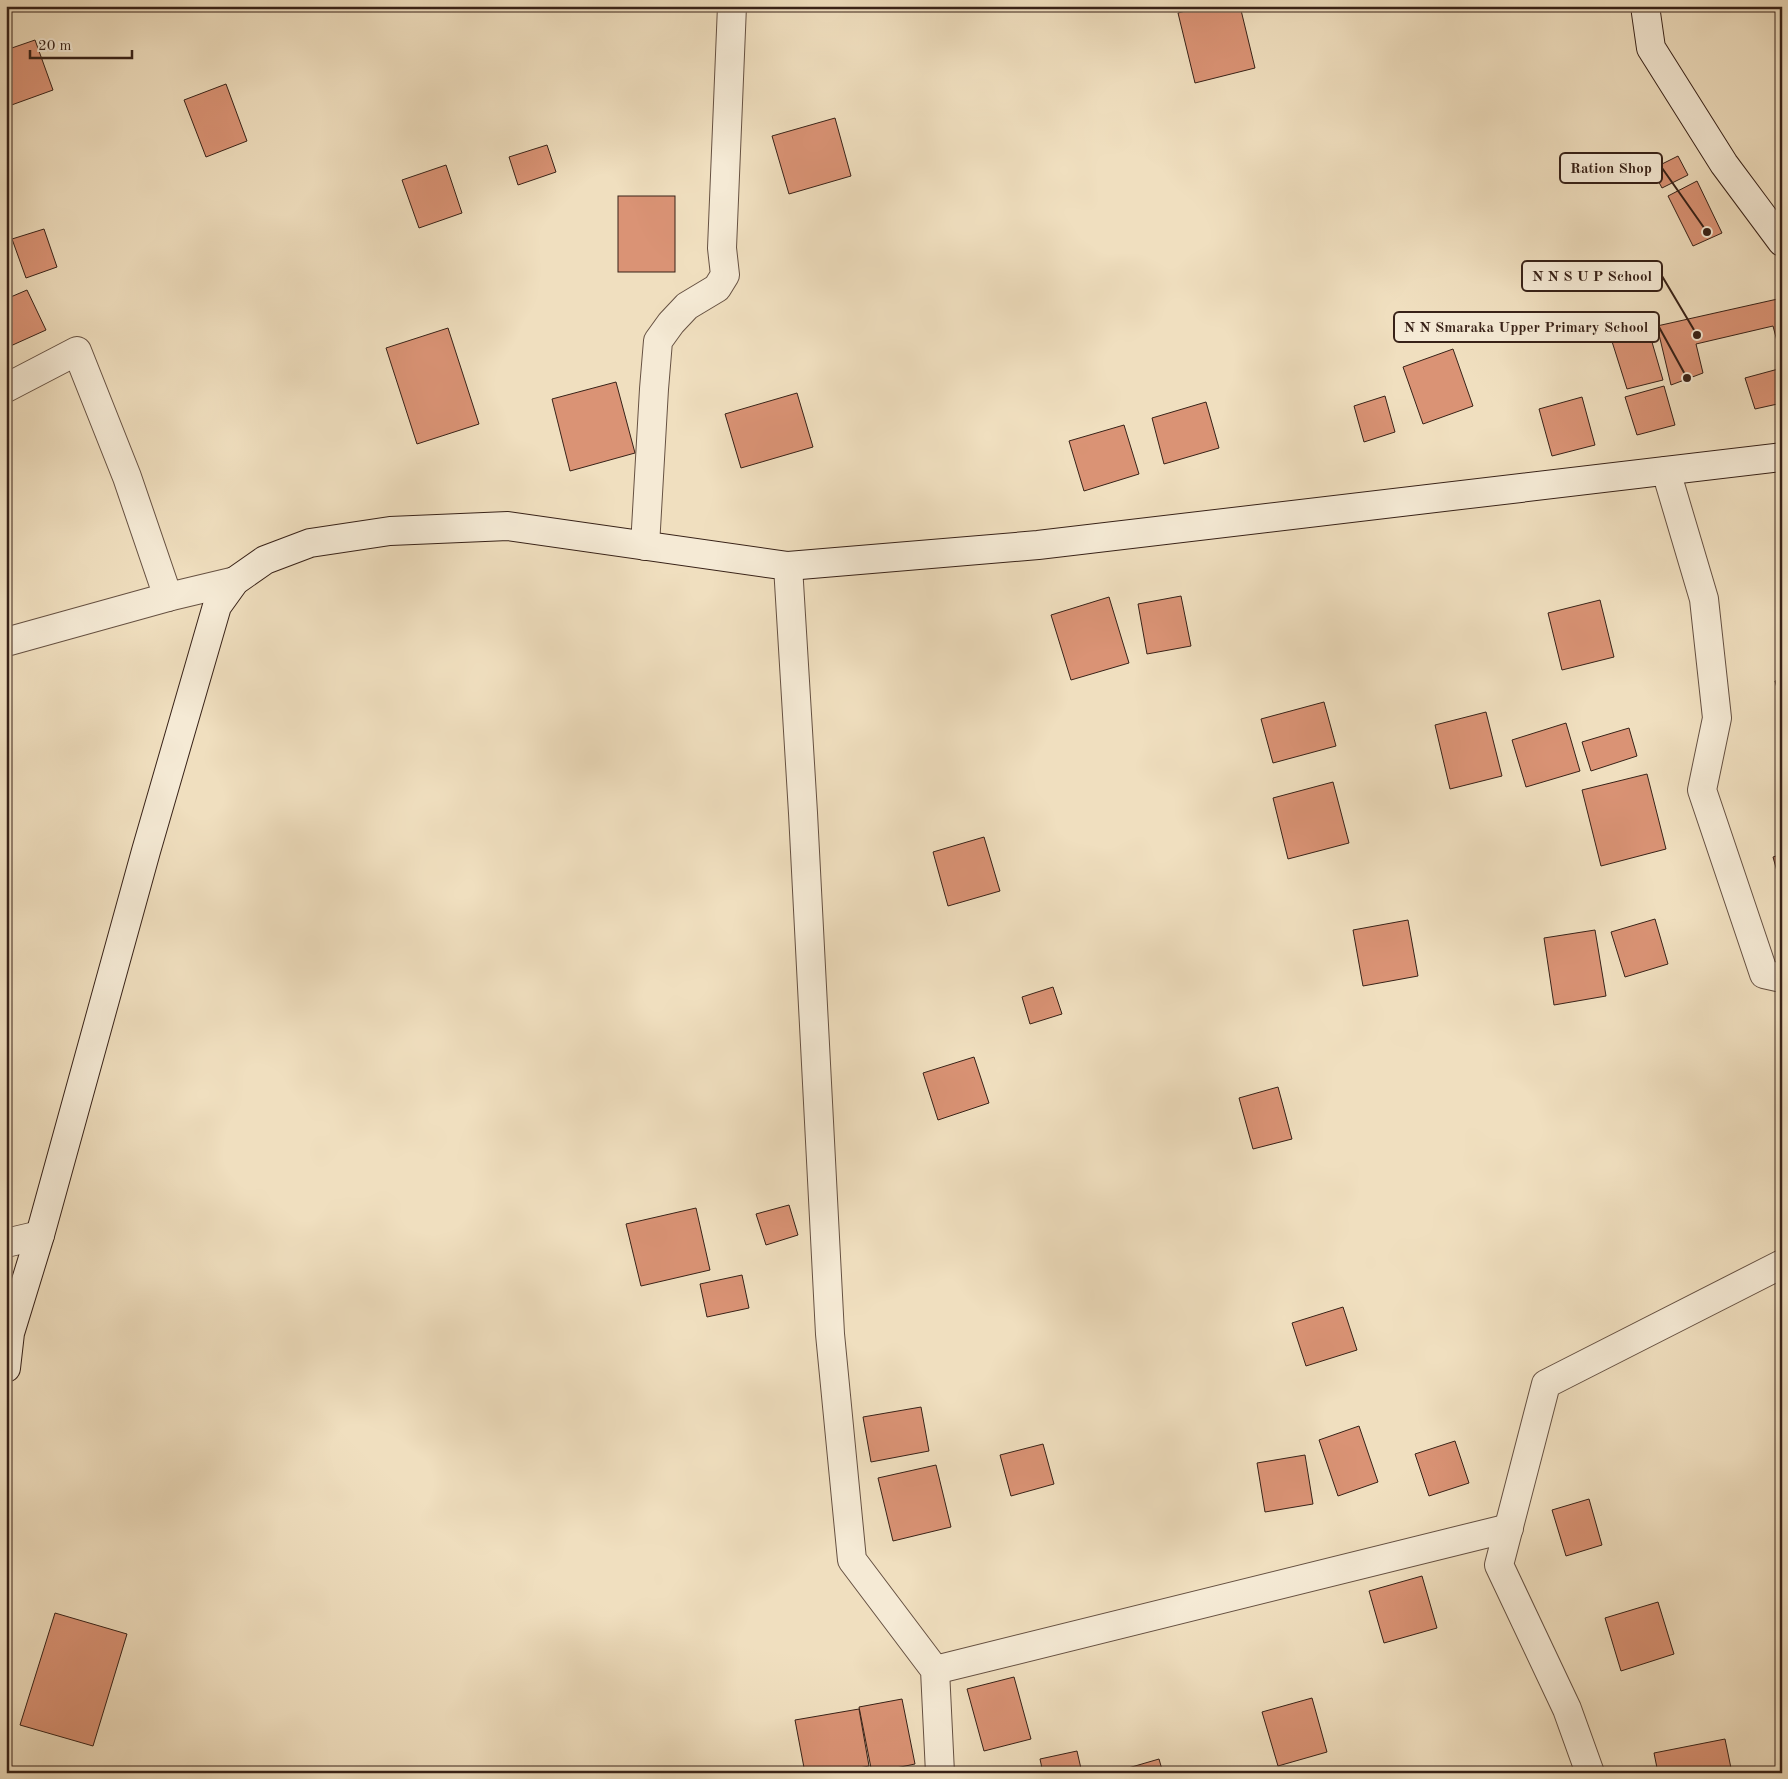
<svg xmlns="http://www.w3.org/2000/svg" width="1788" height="1779" font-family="'Old Standard TT',serif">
<rect width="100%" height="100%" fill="#f0dfbf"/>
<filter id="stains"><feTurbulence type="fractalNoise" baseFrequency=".004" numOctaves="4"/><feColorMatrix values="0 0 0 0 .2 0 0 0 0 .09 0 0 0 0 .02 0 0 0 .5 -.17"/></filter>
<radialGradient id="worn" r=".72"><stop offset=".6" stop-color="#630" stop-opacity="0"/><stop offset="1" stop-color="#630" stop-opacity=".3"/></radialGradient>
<g fill="#da9375" stroke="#382218">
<polygon points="1204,6 1240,6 1255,68 1195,83 1178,13"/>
<polygon points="35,40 53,90 6,107 6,50"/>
<polygon points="226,84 247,141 206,157 184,100"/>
<polygon points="835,118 851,176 789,194 772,136"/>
<polygon points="547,145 556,172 518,185 509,157"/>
<polygon points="1678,156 1688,175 1662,188 1652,169"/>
<polygon points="446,165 462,213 419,228 402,180"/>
<polygon points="1697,181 1722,233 1693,246 1668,196"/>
<rect x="618" y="196" width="57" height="76"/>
<polygon points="44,229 57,267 26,278 12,239"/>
<polygon points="27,290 46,330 6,348 6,299"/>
<polygon points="1782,298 1782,360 1773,326 1696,344 1703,373 1671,385 1657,326"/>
<polygon points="1647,325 1663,380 1627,389 1609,332"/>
<polygon points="448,328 479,424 417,444 386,348"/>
<polygon points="1453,349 1473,406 1423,424 1403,367"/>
<polygon points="1782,368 1782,403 1755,409 1745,378"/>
<polygon points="616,382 635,453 570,471 552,399"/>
<polygon points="1664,386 1675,425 1637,435 1625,397"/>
<polygon points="797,393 813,447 741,468 725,414"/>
<polygon points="1385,396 1395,432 1364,442 1354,406"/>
<polygon points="1582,397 1595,445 1552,456 1539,409"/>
<polygon points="1206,402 1219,448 1164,464 1152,418"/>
<polygon points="1124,425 1139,474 1084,491 1069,441"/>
<polygon points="1181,596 1191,646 1147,654 1138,604"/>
<polygon points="1109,597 1129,663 1071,680 1051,615"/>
<polygon points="1600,600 1614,657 1562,670 1548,613"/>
<polygon points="1782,680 1782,706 1775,681"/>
<polygon points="1324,702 1336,746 1273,763 1261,719"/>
<polygon points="1486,712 1502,776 1450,789 1435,725"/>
<polygon points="1566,723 1580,771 1526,787 1512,740"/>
<polygon points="1629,728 1637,756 1591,771 1582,742"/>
<polygon points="1647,774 1666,849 1601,866 1582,790"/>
<polygon points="1333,782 1349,843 1288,859 1273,798"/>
<polygon points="984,837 1000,891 948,906 933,852"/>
<polygon points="1782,854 1782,889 1773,857"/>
<polygon points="1655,919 1668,964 1625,977 1611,932"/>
<polygon points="1408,920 1418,976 1363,986 1353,930"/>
<polygon points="1595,930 1606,996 1554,1005 1544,938"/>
<polygon points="1053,987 1062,1014 1030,1024 1022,997"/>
<polygon points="974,1057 989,1103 938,1120 923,1073"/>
<polygon points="1278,1087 1292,1139 1253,1149 1239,1098"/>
<polygon points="789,1205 798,1235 766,1245 756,1214"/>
<polygon points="696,1208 710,1270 641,1286 626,1224"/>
<polygon points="742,1275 749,1308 707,1317 700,1284"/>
<polygon points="1343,1307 1357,1350 1306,1366 1292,1323"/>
<polygon points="921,1407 929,1451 871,1462 863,1417"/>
<polygon points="1359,1426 1378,1482 1338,1496 1319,1440"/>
<polygon points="1455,1441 1469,1483 1429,1496 1415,1454"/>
<polygon points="1043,1444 1054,1484 1011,1496 1000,1455"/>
<polygon points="1305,1455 1313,1504 1265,1512 1257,1463"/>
<polygon points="936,1465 951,1527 893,1541 878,1478"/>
<polygon points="1589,1499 1602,1545 1566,1556 1552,1510"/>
<polygon points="1422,1576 1437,1628 1384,1643 1369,1591"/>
<polygon points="1658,1602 1674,1654 1621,1671 1605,1618"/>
<polygon points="55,1613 127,1634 93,1746 20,1725"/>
<polygon points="1014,1677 1031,1739 984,1751 967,1689"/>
<polygon points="1312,1698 1327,1752 1278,1766 1262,1712"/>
<polygon points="902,1699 915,1764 872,1773 859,1707"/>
<polygon points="859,1709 869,1766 834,1773 805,1773 795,1720"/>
<polygon points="1725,1739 1732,1773 1658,1773 1654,1753"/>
<polygon points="1077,1751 1082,1773 1043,1773 1040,1759"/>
<polygon points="1159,1759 1163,1773 1111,1773"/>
</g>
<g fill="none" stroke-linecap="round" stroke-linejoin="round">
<g stroke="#665142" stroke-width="30">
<g id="street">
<polyline points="6,388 77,351 127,477 168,597"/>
<polyline points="1666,471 1704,599 1717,718 1702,790 1764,974 1782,978"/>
<polyline points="645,546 654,389 658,341 671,323 687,306 717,288 725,275 722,248 732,6"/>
<polyline points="788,566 803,813 830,1334 852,1560 935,1670 940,1773"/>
<polyline points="6,642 168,597 235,581"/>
<polyline points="6,1243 40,1235"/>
<polyline points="935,1670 1509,1528"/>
<polyline points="1590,1773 1567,1709 1499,1565 1546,1384 1782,1264"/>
</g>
</g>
<g stroke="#382218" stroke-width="30">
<g id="secondary">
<polyline points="1645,6 1651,48 1724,164 1782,242"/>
<polyline points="6,1368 10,1333 40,1235 146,851 217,606 235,581 265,560 310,543 390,531 508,526 788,566 1038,545 1782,457"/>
</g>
</g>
<use href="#street" stroke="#f5ead5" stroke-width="28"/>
<use href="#secondary" stroke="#f5ead5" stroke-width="28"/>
</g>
<path fill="none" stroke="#382218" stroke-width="2" d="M1707 232L1662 168M1697 335L1662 276M1687 378L1659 327"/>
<g fill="#382218" stroke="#f5ead5" stroke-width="2">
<circle cx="1707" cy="232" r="5"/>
<circle cx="1697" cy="335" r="5"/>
<circle cx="1687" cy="378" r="5"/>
</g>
<g fill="#f5ead5" stroke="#382218" stroke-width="2">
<rect x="1560" y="153" width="102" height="30" rx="5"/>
<rect x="1522" y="261" width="140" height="30" rx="5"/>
<rect x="1394" y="312" width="265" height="30" rx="5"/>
</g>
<g font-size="15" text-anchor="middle" font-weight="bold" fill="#382218">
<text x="1611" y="173">Ration Shop</text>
<text x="1592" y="281">N N S U P School</text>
<text x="1526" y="332">N N Smaraka Upper Primary School</text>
</g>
<rect width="1788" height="1779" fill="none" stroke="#f0dfbf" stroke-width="25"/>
<rect x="8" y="8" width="1773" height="1764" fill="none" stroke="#382218" stroke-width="2.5"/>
<rect x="12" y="12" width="1763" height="1754" fill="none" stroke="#382218"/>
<path d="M30 50v8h102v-8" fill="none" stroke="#382218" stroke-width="2.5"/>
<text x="38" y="50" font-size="15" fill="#382218" stroke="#f5ead5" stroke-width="4" paint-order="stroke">20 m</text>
<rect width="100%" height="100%" filter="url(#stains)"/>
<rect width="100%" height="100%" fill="url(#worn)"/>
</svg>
